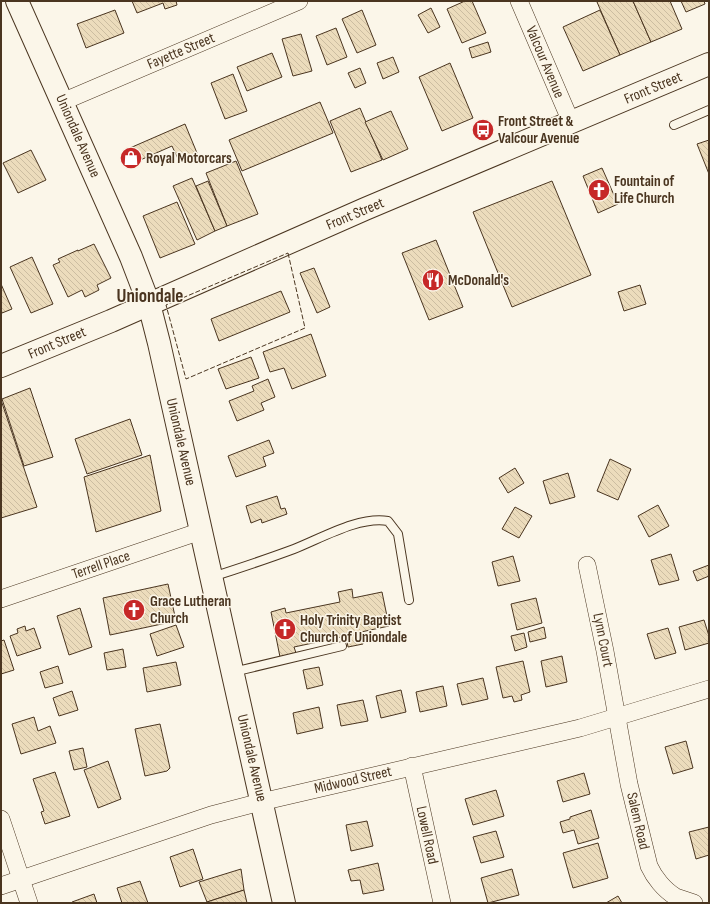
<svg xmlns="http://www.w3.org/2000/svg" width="710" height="904" font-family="'Sofia Sans Condensed',sans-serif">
<defs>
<pattern id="building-back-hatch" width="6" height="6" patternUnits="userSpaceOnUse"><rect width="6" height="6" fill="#ecdcbc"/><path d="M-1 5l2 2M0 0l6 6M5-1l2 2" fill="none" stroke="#ccbda1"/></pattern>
</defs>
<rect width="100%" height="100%" fill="#fbf6e9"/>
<g fill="url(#building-back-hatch)" stroke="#4a3520">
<polygon points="132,1 176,1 177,5 165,9 163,3 137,13"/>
<polygon points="465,1 472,1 486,33 462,43 447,9"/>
<polygon points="600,1 633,1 651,42 620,55 597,2"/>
<polygon points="633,1 670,1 682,29 651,42"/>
<polygon points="681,1 704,1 705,4 686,12"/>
<polygon points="431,8 440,27 428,33 418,15"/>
<polygon points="115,10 124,33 86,48 77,24"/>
<polygon points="362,10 376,45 357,53 342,19"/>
<polygon points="600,10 620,55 583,71 563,27"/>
<polygon points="336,28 347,57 327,65 316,36"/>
<polygon points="301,34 312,71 293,76 282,39"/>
<polygon points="488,42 491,52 472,58 469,48"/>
<polygon points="272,53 282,77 247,91 237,67"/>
<polygon points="393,57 399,72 383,79 377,63"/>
<polygon points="450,63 473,118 442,131 419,77"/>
<polygon points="360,68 366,83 355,88 348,73"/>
<polygon points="233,74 247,111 225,119 211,83"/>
<polygon points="320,102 333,133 242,171 229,140"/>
<polygon points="360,108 382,160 351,172 330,121"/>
<polygon points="391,111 408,149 383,160 365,122"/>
<polygon points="185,124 197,153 179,161 172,146 129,165 123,151"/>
<polygon points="709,140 709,174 697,144"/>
<polygon points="31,150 46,180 18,193 3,163"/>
<polygon points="236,161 258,214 227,226 206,173"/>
<polygon points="602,168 618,204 598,213 583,176"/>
<polygon points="192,178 215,231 197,240 173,186"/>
<polygon points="208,181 227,226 215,231 196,186"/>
<polygon points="552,181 591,275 512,307 473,212"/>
<polygon points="177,202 195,244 160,258 143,216"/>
<polygon points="436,240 463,307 429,320 402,253"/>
<polygon points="94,244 111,278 97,285 99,290 85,297 82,290 68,297 53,265 60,262 58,259 78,250 78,251"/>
<polygon points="32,257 53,304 31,313 10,267"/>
<polygon points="314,268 330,307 317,313 300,273"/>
<polygon points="1,284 12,309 2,313 1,309"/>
<polygon points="640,285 646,304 624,311 618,292"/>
<polygon points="281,291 290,312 219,341 211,319"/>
<polygon points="311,334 326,376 292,389 284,368 270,372 263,352"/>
<polygon points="251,357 259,378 226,389 218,369"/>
<polygon points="268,379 275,397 261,403 264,410 237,421 229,401 254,391 252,386"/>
<polygon points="30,388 53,457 24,466 2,399"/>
<polygon points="1,400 37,507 1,518"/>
<polygon points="130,419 142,455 87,474 75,439"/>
<polygon points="269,440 274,453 263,457 266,466 236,477 228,456"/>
<polygon points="150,455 161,511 96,532 84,477"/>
<polygon points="610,459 631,469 618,500 597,491"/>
<polygon points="515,468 524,483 508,493 499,478"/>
<polygon points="568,473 575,497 550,504 543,481"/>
<polygon points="277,496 281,509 285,508 287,514 262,523 261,519 251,523 246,506"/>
<polygon points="658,505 669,526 649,537 638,516"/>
<polygon points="515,507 532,516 519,538 502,529"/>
<polygon points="671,554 679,580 659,585 651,560"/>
<polygon points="513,556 520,581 498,586 492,562"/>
<polygon points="709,565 709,576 697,581 693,571"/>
<polygon points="168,584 176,621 110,635 103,598"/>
<polygon points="352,589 353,598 382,592 389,626 361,632 363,644 348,647 346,636 294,647 296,653 280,657 271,612 285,608 286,613 340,602 338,592"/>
<polygon points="536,598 542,623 517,630 511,604"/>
<polygon points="80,608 92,647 69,655 57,616"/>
<polygon points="704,620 709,636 709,643 685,650 679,627"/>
<polygon points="176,625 184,647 157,656 150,634"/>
<polygon points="25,626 26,631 34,628 41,648 17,656 10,636 18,633 17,629"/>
<polygon points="544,627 546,638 530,642 528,632"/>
<polygon points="668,628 676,653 655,659 647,634"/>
<polygon points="524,633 527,647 515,651 511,636"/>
<polygon points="4,640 14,670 1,674 1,641"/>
<polygon points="123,649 126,667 107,670 104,653"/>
<polygon points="562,656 567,682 546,687 541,661"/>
<polygon points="523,661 530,692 521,695 522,700 514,702 512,696 503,698 496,667"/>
<polygon points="176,662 181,685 147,692 143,668"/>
<polygon points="58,666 63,683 45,688 40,672"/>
<polygon points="319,667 323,685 307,689 303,670"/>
<polygon points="483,678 488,699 462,705 457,684"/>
<polygon points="443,686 447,706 420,712 416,692"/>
<polygon points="401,690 406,712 381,718 376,696"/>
<polygon points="72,691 78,710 59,716 53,698"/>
<polygon points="363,700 368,721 341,726 337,705"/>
<polygon points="319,707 323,728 297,734 293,713"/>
<polygon points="34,717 38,731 50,726 56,743 21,754 12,724"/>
<polygon points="160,724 170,768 167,771 145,776 135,729"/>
<polygon points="686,741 693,768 673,774 665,747"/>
<polygon points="83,748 87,767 74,770 69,751"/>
<polygon points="108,761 121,799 98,808 84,770"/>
<polygon points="55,772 70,816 45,824 41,812 44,811 33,779"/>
<polygon points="584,773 590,794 563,802 557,781"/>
<polygon points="496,790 504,816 473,825 465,799"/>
<polygon points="591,810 599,838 578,844 574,830 563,833 560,822 570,819 570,817"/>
<polygon points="367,821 373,846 351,851 346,825"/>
<polygon points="709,827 709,855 696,859 689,832"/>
<polygon points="496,831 504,857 481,863 473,837"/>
<polygon points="598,843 608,878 573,888 563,853"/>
<polygon points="193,849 203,879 180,887 170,857"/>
<polygon points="378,863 384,890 363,894 360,880 351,881 348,870"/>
<polygon points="241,869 244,890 207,902 199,882"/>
<polygon points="512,869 519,895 488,903 481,878"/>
<polygon points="140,881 148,903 122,903 117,888"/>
<polygon points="244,890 247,903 205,903 207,902"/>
<polygon points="94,894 97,903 72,903 72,902"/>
<polygon points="618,896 622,903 606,903"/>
</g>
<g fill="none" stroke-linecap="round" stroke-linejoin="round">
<g stroke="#4a3520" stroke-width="10">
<g id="lane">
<polyline points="674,125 709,110"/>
<path d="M 212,577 C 240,568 267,559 294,549 C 322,538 359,516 388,521 L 398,534 L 409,600"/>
<polyline points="233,672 342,646"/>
</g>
</g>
<g stroke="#4a3520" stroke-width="18">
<g id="street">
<polyline points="519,1 571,122"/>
<polyline points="62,102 299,1"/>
<path d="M 587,565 L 605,651 L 629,784 L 649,866 C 654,877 664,890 676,897 C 682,899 688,901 694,903"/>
<polyline points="1,599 201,531"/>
<polyline points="412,766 442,903"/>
<polyline points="1,819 29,903"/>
<polyline points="1,886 211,815 261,802 580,728 709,689"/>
</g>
</g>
<g stroke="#4a3520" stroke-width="24">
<polyline id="secondary" points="17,1 131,257 149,304 159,343 284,903"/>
</g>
<g stroke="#4a3520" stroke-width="24">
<polyline id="primary" points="1,366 111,321 365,209 709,64"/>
</g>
<use href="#lane" stroke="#fbf6e9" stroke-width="8"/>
<use href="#street" stroke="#fbf6e9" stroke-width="17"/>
<use href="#secondary" stroke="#fbf6e9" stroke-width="22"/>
<use href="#primary" stroke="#fbf6e9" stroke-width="22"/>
<polygon stroke="#4a3520" stroke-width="1" stroke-dasharray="5 2" stroke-linecap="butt" points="288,253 305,328 186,379 166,305"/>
</g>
<defs>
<g id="bus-disc" transform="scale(1.15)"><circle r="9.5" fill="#c62828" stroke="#fbf6e9"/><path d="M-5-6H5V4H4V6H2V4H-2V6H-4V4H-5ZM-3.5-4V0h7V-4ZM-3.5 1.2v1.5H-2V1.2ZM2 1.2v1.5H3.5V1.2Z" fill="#fff"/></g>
<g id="shop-disc" transform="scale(1.15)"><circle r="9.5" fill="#c62828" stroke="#fbf6e9"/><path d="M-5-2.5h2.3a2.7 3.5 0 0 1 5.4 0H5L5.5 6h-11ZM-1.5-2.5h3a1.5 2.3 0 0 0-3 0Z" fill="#fff"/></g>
<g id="church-disc" transform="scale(1.15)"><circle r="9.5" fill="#c62828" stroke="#fbf6e9"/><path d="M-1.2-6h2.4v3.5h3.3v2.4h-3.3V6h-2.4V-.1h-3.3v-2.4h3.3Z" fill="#fff"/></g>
<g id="restaurant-disc" transform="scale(1.15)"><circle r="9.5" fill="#c62828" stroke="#fbf6e9"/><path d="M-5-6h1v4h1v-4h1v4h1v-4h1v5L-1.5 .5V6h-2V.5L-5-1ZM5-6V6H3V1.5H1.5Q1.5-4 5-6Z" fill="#fff"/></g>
</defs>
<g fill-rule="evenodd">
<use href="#bus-disc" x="483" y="130"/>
<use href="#shop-disc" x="131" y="158"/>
<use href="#church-disc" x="599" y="190"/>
<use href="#restaurant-disc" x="433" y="280"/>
<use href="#church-disc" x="134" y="610"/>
<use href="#church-disc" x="285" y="629"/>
</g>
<g text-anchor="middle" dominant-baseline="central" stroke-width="3" stroke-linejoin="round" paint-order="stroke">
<g font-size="15" fill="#4a3520" stroke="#fbf6e9">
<text transform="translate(181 51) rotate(-23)">Fayette Street</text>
<text transform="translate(545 62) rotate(67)">Valcour Avenue</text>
<text transform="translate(653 88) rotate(-23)">Front Street</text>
<text transform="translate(78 136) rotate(66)">Uniondale Avenue</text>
<text transform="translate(355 214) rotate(-23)">Front Street</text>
<text transform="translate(57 343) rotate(-23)">Front Street</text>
<text transform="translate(181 442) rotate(77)">Uniondale Avenue</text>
<text transform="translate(101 565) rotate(-19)">Terrell Place</text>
<text transform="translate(603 640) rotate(79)">Lynn Court</text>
<text transform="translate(252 758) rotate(77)">Uniondale Avenue</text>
<text transform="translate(353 780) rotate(-13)">Midwood Street</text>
<text transform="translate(638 821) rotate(77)">Salem Road</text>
<text transform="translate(427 835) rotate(78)">Lowell Road</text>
</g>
<g font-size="15" font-weight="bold" fill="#4a3520" stroke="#fbf6e9" text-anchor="start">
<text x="498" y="121">Front Street &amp;<tspan x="498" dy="17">Valcour Avenue</tspan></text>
<text x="146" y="158">Royal Motorcars</text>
<text x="614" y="181">Fountain of<tspan x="614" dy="17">Life Church</tspan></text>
<text x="448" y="280">McDonald's</text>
<text x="150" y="601">Grace Lutheran<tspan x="150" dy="17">Church</tspan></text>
<text x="300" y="620">Holy Trinity Baptist<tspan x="300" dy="17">Church of Uniondale</tspan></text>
</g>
<g font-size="19" font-weight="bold" fill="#4a3520" stroke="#fbf6e9">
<text x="150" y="296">Uniondale</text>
</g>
</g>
<rect width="710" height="904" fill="none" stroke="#4a3520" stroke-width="4"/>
</svg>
